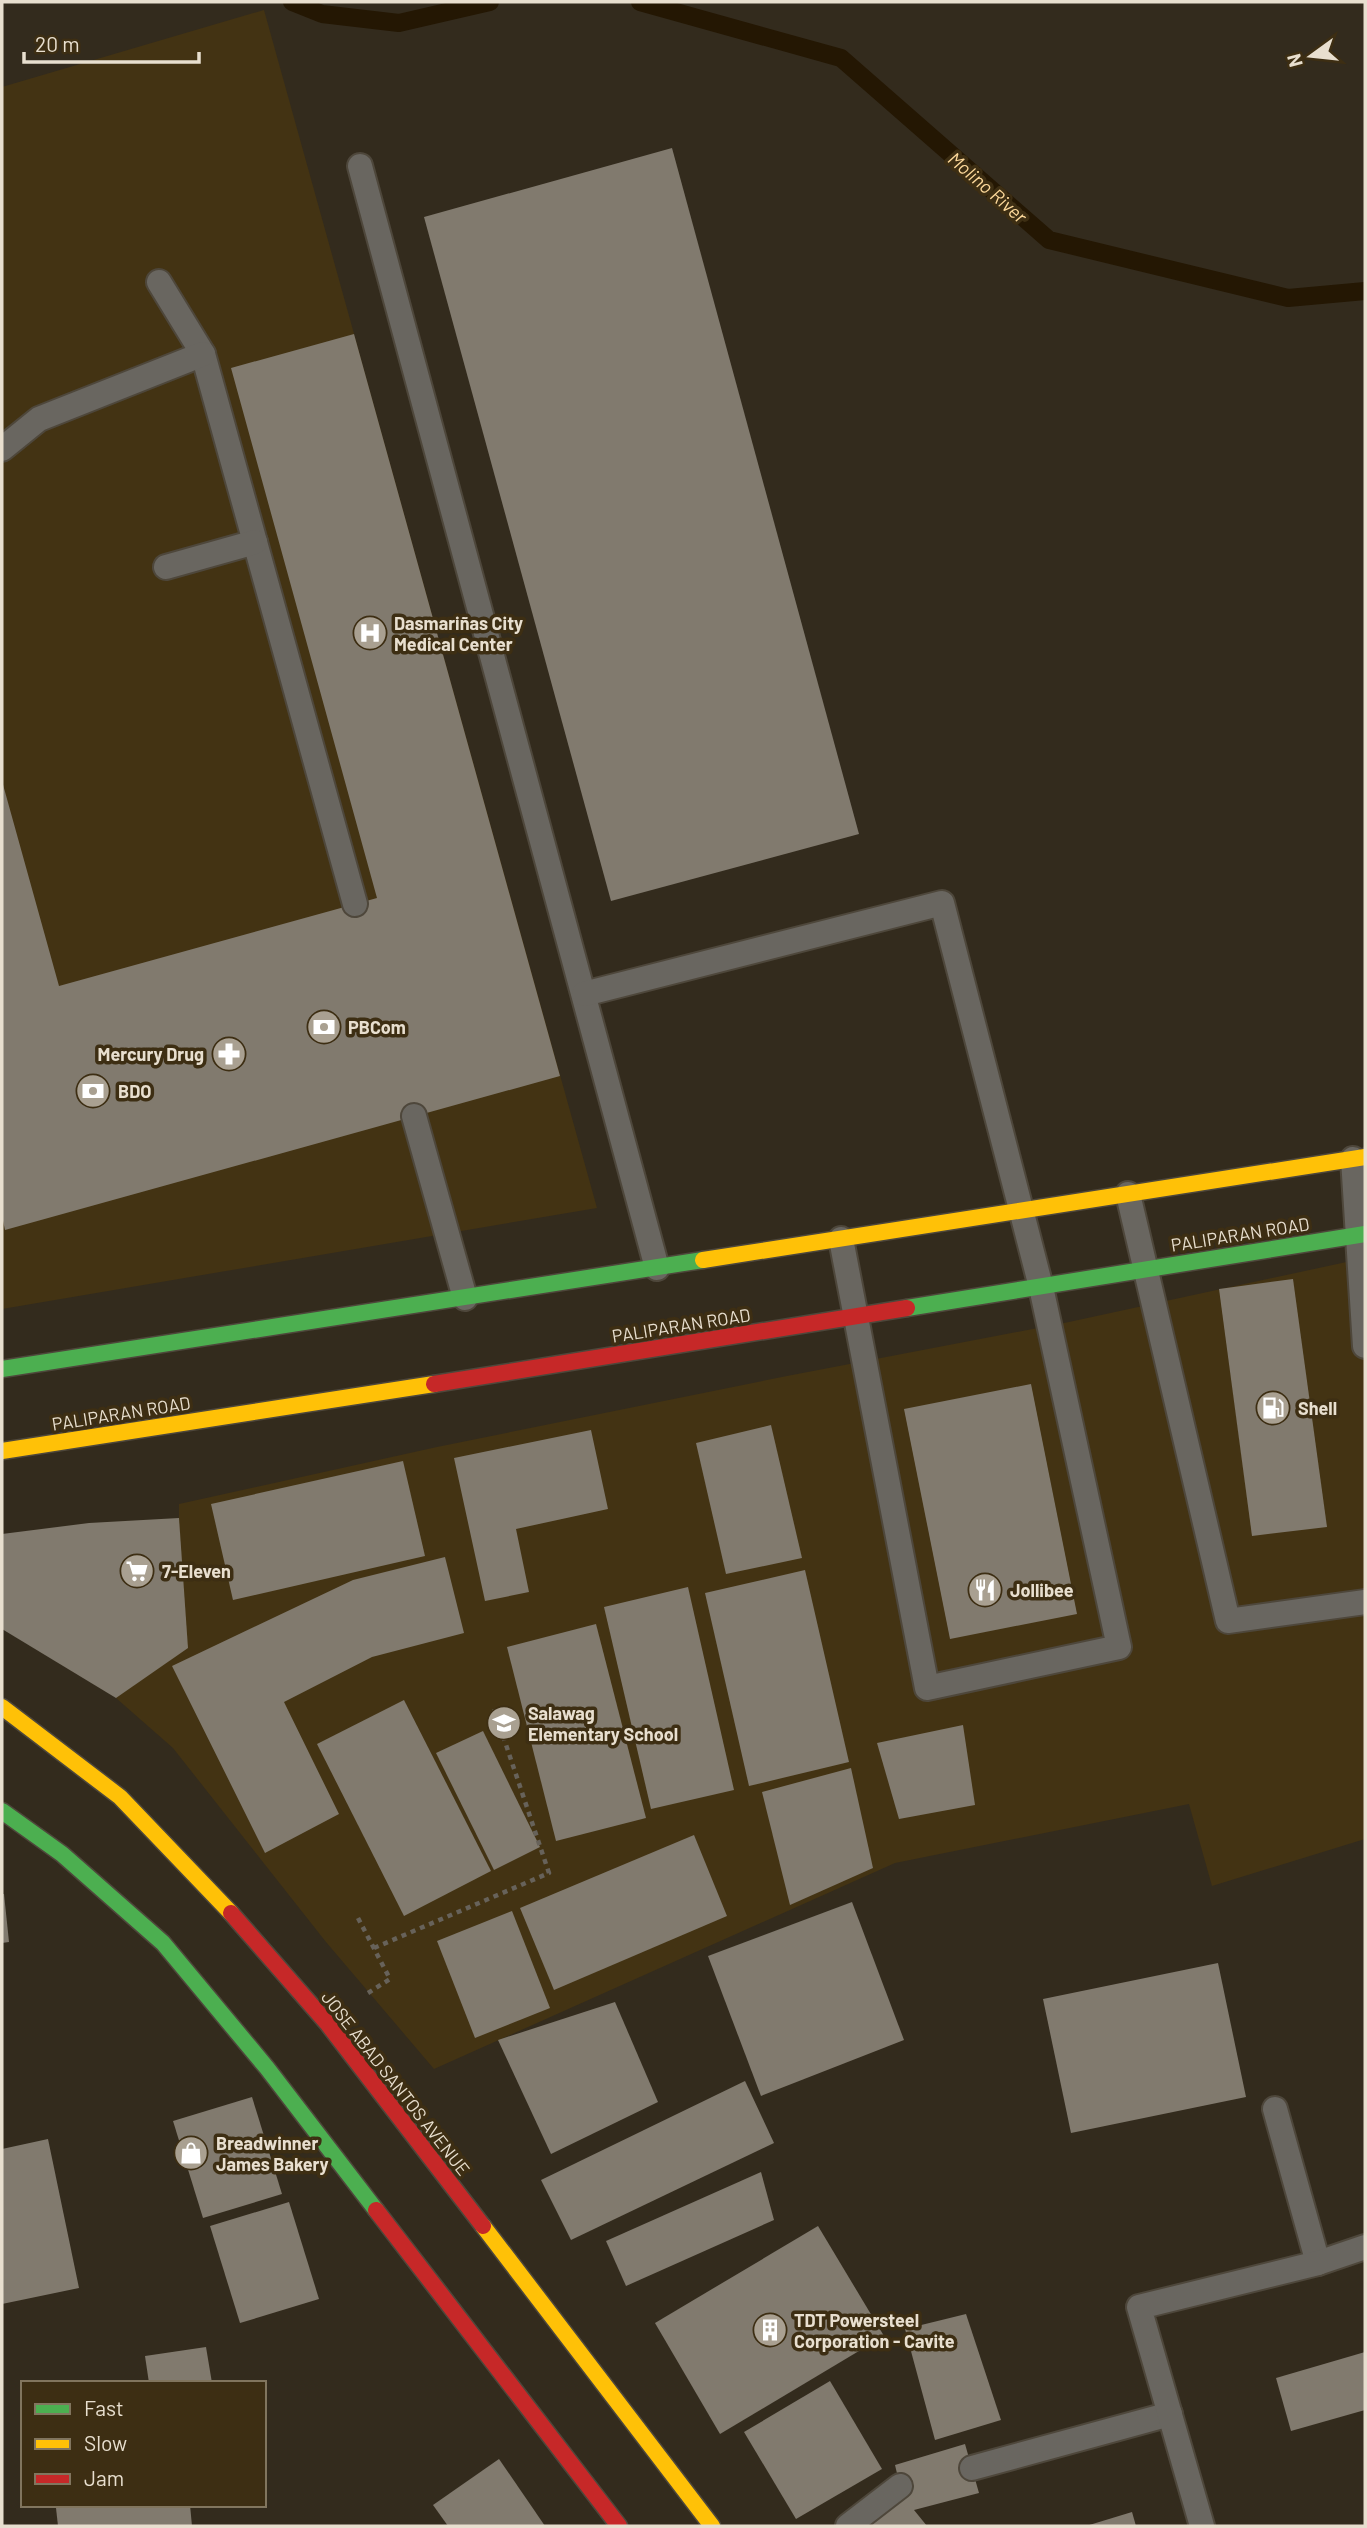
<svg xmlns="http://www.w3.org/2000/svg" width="1367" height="2528" font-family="Barlow,sans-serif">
<rect width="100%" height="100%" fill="#332b1d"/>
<g fill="#433313">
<polygon points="264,10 597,1208 2,1309 2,87"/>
<polygon points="1365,1258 1365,1839 1212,1886 1189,1804 895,1863 434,2069 326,1942 173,1748 116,1698 179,1518 179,1504 437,1447 787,1376 1069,1322"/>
</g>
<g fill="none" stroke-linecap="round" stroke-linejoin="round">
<g stroke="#241703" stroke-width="18">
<polyline points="292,2 322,14 399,23 490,2"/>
<polyline points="640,2 841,58 1049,240 1288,298 1365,291"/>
</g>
</g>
<g fill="#817a6e">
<polygon points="672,148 859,834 611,901 424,217"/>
<polygon points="354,334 560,1076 5,1230 2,1216 2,781 59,986 377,898 231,368"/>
<polygon points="1293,1279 1327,1527 1252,1536 1219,1289"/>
<polygon points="1031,1384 1077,1614 950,1639 904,1409"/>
<polygon points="771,1425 802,1558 726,1574 696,1443"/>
<polygon points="591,1430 608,1509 516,1529 529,1592 485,1601 454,1458"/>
<polygon points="403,1461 425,1556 233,1600 211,1504"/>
<polygon points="179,1518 188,1648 116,1698 2,1629 2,1534 89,1523"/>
<polygon points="445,1557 464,1633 372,1657 284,1702 339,1814 265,1853 172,1666 353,1580"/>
<polygon points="805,1570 849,1762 749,1786 705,1593"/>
<polygon points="688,1587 734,1790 651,1809 604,1607"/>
<polygon points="596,1624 646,1818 556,1841 507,1647"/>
<polygon points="404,1700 491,1871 404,1916 317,1744"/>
<polygon points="963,1725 975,1805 899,1819 877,1743"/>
<polygon points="483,1731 540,1847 494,1870 436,1753"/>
<polygon points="851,1768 873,1868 790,1905 762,1792"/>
<polygon points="694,1835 727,1916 554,1990 520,1908"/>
<polygon points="2,1894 4,1894 9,1942 2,1943"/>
<polygon points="852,1902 904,2040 761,2096 708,1956"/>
<polygon points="512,1911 550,2008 475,2038 437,1941"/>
<polygon points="1218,1963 1246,2097 1071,2133 1043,1999"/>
<polygon points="615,2002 658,2102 551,2154 498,2040"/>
<polygon points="745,2081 774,2143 571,2240 541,2180"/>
<polygon points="252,2097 282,2194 203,2218 173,2121"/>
<polygon points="48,2139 79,2288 2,2304 2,2149"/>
<polygon points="761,2172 774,2220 626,2286 606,2241"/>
<polygon points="289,2202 319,2299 240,2323 210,2226"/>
<polygon points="818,2226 884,2336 720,2434 655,2323"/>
<polygon points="966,2314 1001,2420 935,2440 905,2329"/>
<polygon points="206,2347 212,2383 149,2383 145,2356"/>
<polygon points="1365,2352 1365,2410 1291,2431 1276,2378"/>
<polygon points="830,2381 882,2469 796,2519 744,2432"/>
<polygon points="965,2444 979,2493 914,2510 927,2526 868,2526 900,2486 895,2465"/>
<polygon points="499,2459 545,2526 448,2526 433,2505"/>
<polygon points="81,2505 190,2505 192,2526 58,2526 56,2508"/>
<polygon points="1132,2512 1136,2526 1086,2526"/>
</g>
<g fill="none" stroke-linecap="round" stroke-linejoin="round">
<g stroke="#4e473b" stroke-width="28">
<g id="lane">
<polyline points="360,166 657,1268"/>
<polyline points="159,282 203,354 355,904"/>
<polyline points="2,449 39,419 203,354"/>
<polyline points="166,567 255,542"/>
<polyline points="584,994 942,903 1041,1287 1119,1647 927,1688 841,1239"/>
<polyline points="414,1116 465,1298"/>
<polyline points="1353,1159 1365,1346"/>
<polyline points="1128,1194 1228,1621 1365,1602"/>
<polyline points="1275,2109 1318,2263"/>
<polyline points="972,2468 1170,2414"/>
<polyline points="848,2526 900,2486"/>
<polyline points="1202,2526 1139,2307 1318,2263 1365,2247"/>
</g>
</g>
<g stroke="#4e473b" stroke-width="19">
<g id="fast">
<polyline points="907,1308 1365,1234"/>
<polyline points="2,1369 703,1260"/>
<polyline points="2,1811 62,1854 163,1943 267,2068 376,2210"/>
</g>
</g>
<g stroke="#4e473b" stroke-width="19">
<g id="slow">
<polyline points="703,1260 1365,1157"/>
<polyline points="2,1451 434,1384"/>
<polyline points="2,1707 120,1797 231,1913"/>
<polyline points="483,2226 712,2526"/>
</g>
</g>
<g stroke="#4e473b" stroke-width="19">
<g id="jam">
<polyline points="434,1384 907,1308"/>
<polyline points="231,1913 327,2023 483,2226"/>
<polyline points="376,2210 619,2526"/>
</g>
</g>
<g stroke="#67625a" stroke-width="4.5" stroke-dasharray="5 5" stroke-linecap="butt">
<polyline points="358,1918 390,1979 368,1993"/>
<polyline points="374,1948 549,1873 494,1709"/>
</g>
<use href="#lane" stroke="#696660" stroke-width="24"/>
<use href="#fast" stroke="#4caf50" stroke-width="16"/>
<use href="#slow" stroke="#ffc107" stroke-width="16"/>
<use href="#jam" stroke="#c62828" stroke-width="16"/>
</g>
<defs>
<g id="hospital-disc" transform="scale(1.75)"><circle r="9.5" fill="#a9a091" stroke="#3d2e13"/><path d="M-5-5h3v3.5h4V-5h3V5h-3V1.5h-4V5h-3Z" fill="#fff"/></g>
<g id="bank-disc" transform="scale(1.75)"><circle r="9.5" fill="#a9a091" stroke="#3d2e13"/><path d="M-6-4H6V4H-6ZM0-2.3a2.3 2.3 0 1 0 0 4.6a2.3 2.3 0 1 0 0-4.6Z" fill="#fff"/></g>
<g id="pharmacy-disc" transform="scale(1.75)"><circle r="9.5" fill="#a9a091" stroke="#3d2e13"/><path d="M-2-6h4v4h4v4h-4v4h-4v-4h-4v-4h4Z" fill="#fff"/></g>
<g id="fuel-disc" transform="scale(1.75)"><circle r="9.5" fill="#a9a091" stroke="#3d2e13"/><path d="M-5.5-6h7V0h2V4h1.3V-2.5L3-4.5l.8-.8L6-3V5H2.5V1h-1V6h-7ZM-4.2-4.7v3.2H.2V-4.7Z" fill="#fff"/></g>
<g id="supermarket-disc" transform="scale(1.75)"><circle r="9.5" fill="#a9a091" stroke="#3d2e13"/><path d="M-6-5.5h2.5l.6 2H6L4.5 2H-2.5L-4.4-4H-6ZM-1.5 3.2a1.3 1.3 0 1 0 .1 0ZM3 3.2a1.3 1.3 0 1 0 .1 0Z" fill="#fff"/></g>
<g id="restaurant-disc" transform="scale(1.75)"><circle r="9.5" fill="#a9a091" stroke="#3d2e13"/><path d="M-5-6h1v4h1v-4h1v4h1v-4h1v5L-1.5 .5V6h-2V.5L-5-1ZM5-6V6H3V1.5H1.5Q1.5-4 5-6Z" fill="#fff"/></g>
<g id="school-disc" transform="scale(1.75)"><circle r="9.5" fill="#a9a091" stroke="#3d2e13"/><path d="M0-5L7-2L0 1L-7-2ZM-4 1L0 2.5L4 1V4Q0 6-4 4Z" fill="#fff"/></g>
<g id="shop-disc" transform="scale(1.75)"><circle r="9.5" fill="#a9a091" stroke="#3d2e13"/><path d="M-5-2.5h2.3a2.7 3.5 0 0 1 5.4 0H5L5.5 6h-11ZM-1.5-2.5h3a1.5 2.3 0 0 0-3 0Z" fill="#fff"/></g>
<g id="building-disc" transform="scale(1.75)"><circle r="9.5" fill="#a9a091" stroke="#3d2e13"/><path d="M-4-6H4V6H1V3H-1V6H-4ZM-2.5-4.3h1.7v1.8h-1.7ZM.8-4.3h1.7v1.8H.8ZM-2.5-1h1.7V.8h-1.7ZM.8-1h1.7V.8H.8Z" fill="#fff"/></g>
</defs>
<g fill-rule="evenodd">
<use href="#hospital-disc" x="370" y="633"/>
<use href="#bank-disc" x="324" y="1027"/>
<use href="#pharmacy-disc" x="229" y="1054"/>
<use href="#bank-disc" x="93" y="1091"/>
<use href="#fuel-disc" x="1273" y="1408"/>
<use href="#supermarket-disc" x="137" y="1571"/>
<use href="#restaurant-disc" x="985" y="1590"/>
<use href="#school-disc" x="504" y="1723"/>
<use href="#shop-disc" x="191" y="2153"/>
<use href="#building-disc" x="770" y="2330"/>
</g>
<g text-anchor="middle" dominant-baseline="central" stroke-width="7" stroke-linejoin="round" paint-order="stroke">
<g font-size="18" font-weight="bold" fill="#e8dfcf" stroke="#3d2e13" text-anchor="start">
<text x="394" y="623">Dasmariñas City<tspan x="394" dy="21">Medical Center</tspan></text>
<text x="348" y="1027">PBCom</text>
<text x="204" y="1054" text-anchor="end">Mercury Drug</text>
<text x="118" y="1091">BDO</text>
<text x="1298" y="1408">Shell</text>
<text x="162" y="1571">7-Eleven</text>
<text x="1010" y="1590">Jollibee</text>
<text x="528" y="1713">Salawag<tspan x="528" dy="21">Elementary School</tspan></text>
<text x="216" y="2143">Breadwinner<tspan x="216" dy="21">James Bakery</tspan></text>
<text x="794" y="2320">TDT Powersteel<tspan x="794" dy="21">Corporation - Cavite</tspan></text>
</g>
<g font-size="18" fill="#e8dfcf" stroke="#3d2e13">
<text transform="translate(1240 1234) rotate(-9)">PALIPARAN ROAD</text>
<text transform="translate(681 1325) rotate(-9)">PALIPARAN ROAD</text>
<text transform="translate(121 1413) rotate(-9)">PALIPARAN ROAD</text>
<text transform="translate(396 2083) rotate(52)">JOSE ABAD SANTOS AVENUE</text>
</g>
<g font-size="19" font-style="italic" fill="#fcd89a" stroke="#3d2e13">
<text transform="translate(988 187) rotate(41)">Molino River</text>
</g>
</g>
<rect width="1367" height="2528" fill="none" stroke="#e8dfcf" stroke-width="7"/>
<rect x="21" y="2381" width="245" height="126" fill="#3d2e13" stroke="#81755e" stroke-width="2"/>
<rect x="35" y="2404" width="35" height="10" fill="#4caf50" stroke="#81755e" stroke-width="2"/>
<text x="84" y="2416" font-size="21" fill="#e8dfcf">Fast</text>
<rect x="35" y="2439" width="35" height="10" fill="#ffc107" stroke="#81755e" stroke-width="2"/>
<text x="84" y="2451" font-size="21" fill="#e8dfcf">Slow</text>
<rect x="35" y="2474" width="35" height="10" fill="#c62828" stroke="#81755e" stroke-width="2"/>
<text x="84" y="2486" font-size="21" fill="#e8dfcf">Jam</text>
<g transform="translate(1311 56) rotate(255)" stroke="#3d2e13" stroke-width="5" paint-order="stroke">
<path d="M0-5L12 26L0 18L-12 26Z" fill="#e8dfcf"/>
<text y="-10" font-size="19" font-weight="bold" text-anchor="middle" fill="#e8dfcf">N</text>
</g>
<path d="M24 52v10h175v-10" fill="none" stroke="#e8dfcf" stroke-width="3.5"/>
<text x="35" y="52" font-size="21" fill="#e8dfcf" stroke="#3d2e13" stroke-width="5" paint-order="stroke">20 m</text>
</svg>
